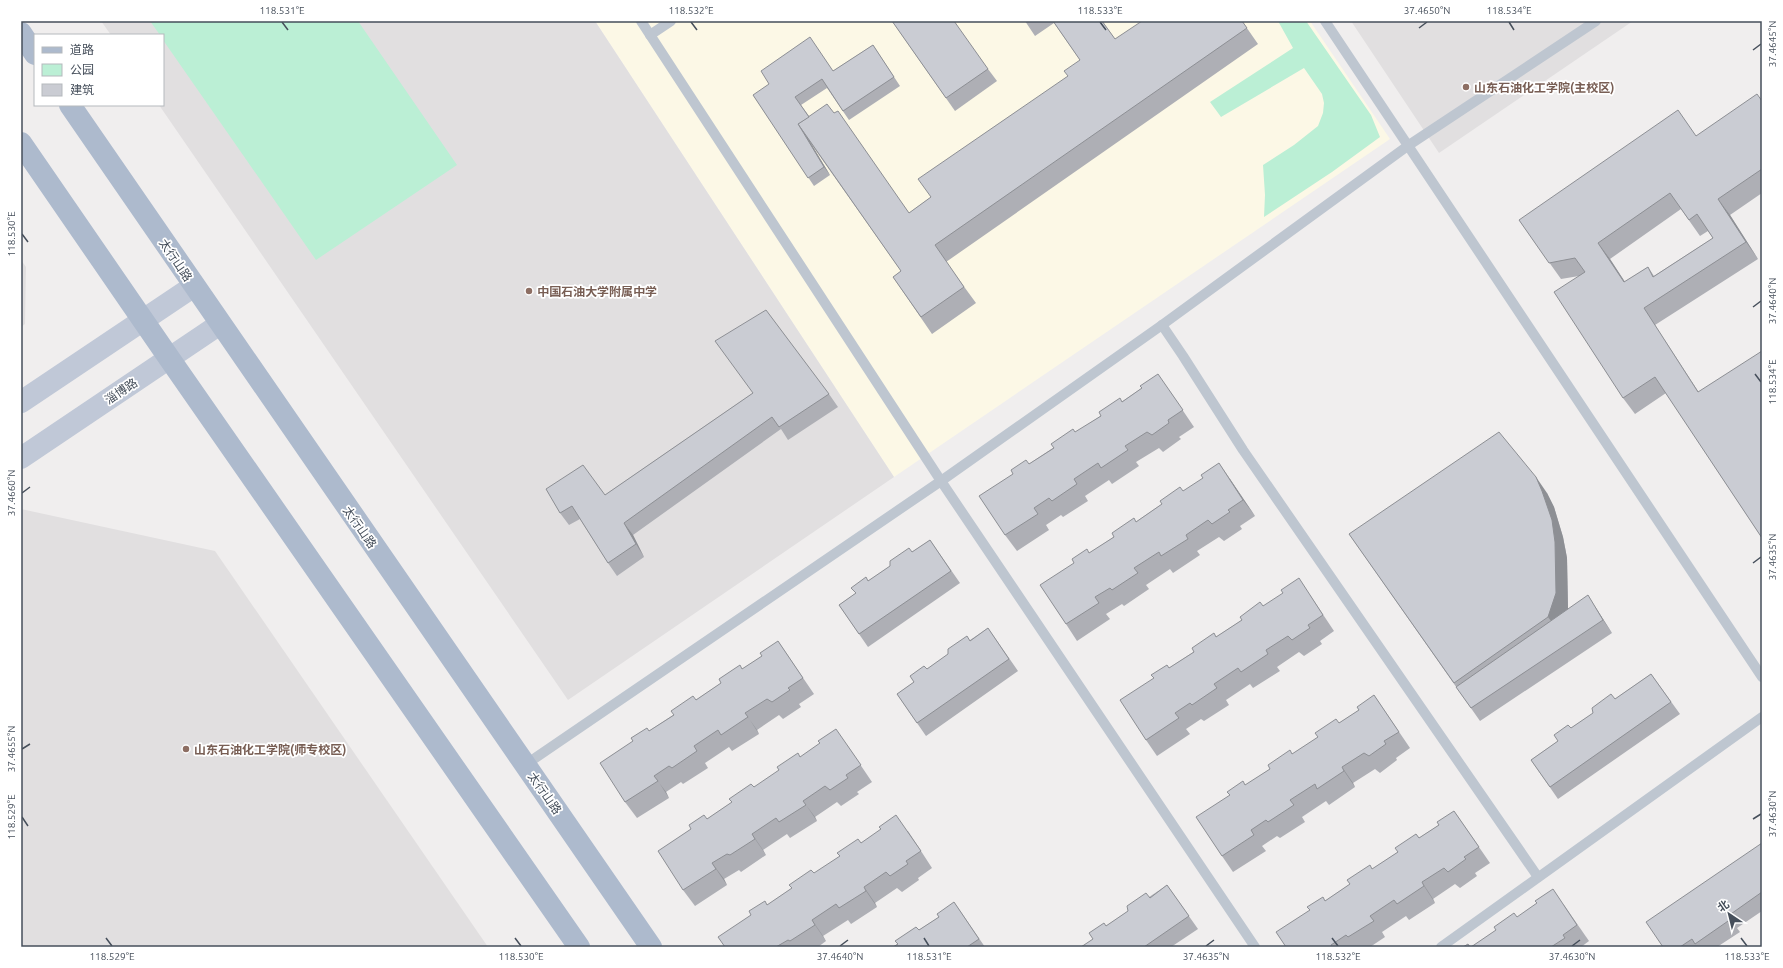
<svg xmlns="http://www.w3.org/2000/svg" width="1783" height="968" font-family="Ubuntu,'Noto Sans SC',sans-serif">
<rect width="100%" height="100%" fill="#f0eeee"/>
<polygon fill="#fcf8e6" points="595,21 1310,21 1390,139 894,477"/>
<g fill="#e1dfe0">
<polygon points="101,21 595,21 894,477 568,700 159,105 163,105 163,35 111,35"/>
<polygon points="1351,21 1633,21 1439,153"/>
<polygon points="21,260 26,267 25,324 21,327"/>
<polygon points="21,509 215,551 488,947 21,947"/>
</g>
<g fill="#bbefd5">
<polygon points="150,21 358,21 457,165 316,260 163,40 163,35 160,35"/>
<polygon points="1278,21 1306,21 1371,115 1380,137 1332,172 1264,217 1265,195 1263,165 1294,145 1318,126 1323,113 1324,103 1322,94 1304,68 1221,117 1210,102 1293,48"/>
</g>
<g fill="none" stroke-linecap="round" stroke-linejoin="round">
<g stroke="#bec6d0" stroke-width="10">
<polyline points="641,21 941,481 1255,947"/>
<polyline points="1325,21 1762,677"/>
<polyline points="650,35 671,21"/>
<polyline points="1162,325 1183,356 1243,450 1538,877"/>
<polyline points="525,765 941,481 1162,325 1409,145 1596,21"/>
<polyline points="1441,947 1762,717"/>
</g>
<g stroke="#c0c8d7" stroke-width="22">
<polyline points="21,402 194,286"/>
<polyline points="21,458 220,324"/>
</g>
<g stroke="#adbacd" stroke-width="22">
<polyline points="21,33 35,54"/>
<polyline points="70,105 651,947"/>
<polyline points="21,143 169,358 579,947"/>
</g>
</g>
<g fill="#aeafb5" fill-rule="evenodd">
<polygon points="892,21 988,69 997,81 955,111"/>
<polygon points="1025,21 1102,21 1115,39 1242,21 1258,44 946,262 976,303 932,334 893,277 901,271 809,141 830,175 814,186 753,95 833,71 873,45 900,86 849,120 827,88 801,105 809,116 834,113 909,213 931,197 1068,76 1080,60 1054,23 1035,36"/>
<path d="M 1762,101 L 1762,193 L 1730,215 L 1758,259 L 1655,325 L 1762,538 L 1666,393 L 1635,414 L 1623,398 L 1579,276 L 1561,279 L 1519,220 L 1696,136 ZM 1681,209 L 1700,236 L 1708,231 L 1713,238 L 1654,276 L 1648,267 L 1625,282 L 1610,259 Z"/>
<polygon points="1142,388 1169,390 1194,427 1179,437 1181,439 1163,452 1159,448 1136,462 1139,466 1112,484 1109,480 1085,496 1088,501 1063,517 1061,515 1046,525 1049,530 1017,551 1005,535 1029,464"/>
<polygon points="753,393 829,394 838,407 788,440 781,429 633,535 644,557 617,576 608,563 580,519 569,525 560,513 546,489 605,495"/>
<polygon points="1230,479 1255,516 1240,526 1242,529 1224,541 1219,537 1197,551 1200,555 1173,573 1170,569 1146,585 1149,589 1124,606 1122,604 1106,614 1110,619 1077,641 1066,624 1090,553 1162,504 1183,491"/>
<polygon points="1547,493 1554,507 1563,537 1567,558 1568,609 1596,608 1612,633 1480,721 1349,534"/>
<polygon points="930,540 960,583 868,647 839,605 856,593 868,581"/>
<polygon points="1310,595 1334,631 1320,641 1322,644 1304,656 1299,652 1277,667 1280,671 1253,688 1250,684 1226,700 1229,705 1204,721 1201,719 1186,729 1190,734 1157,756 1146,740 1154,678 1263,606"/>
<polygon points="988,628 1018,671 926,736 897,694 914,682 927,669"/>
<polygon points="778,641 814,694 799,704 801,707 783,719 779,715 757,730 759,734 732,751 729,747 705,763 708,768 683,784 681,782 666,792 669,798 637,818 625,802 649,731 762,656"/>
<polygon points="1651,674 1680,714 1558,799 1531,760 1558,741 1571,728 1615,699"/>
<polygon points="1374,695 1410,748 1396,758 1397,760 1380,773 1375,769 1353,783 1355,787 1329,805 1326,801 1302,817 1305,822 1280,838 1277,836 1262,846 1266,851 1233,872 1222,856 1246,785 1359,710"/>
<polygon points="847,745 872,782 857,792 859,794 841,806 837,802 815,817 817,821 790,838 787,834 763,850 766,855 741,872 739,870 724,879 727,885 695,906 683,890 707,819 800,757"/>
<polygon points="1454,811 1490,863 1475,873 1477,876 1460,888 1455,884 1433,899 1435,903 1409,920 1406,916 1382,932 1385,937 1370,947 1286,947 1325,901 1398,852 1416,834 1419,838 1439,825"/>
<polygon points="908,831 932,868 918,878 919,880 902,892 897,888 875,903 877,907 851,924 848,920 823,936 826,941 818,947 725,947 767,905 861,843"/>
<polygon points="1762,843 1762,911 1737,928 1740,932 1717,947 1663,947"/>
<polygon points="1167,885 1198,929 1171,947 1081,947 1093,939 1106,926"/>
<polygon points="954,902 985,947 893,947 939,917"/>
<polygon points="1564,905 1589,941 1581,947 1471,947 1517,917"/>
</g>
<g fill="#8d8f94">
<polygon points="803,132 809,140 830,175 824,167"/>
<polygon points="1718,199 1730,215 1758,259 1746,242"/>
<polygon points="1598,243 1610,259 1636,299 1624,282"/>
<polygon points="1644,308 1655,325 1709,408 1698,392"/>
<polygon points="1219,463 1230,479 1255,516 1243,500"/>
<polygon points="1536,477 1547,493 1554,507 1563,537 1567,558 1568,609 1560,633 1548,617"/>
<polygon points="624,523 633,535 644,557 636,544"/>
<polygon points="1588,595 1596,608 1612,633 1603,620"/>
<polygon points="745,713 757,730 759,734 748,717"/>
<polygon points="1342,767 1353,783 1355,787 1344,771"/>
<polygon points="654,776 666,792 669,798 658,781"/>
<polygon points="803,801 815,817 817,821 806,805"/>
<polygon points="752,834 763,850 766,855 755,839"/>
<polygon points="712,863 724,879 727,885 716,869"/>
<polygon points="1422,882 1433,899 1435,903 1424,886"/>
<polygon points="864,887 875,903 877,907 866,891"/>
<polygon points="812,920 823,936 826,941 815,925"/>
</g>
<g fill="#caccd3" stroke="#8d8f94" fill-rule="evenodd">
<polygon points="892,21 954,21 988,69 946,98"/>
<polygon points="1053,21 1102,21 1115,39 1142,21 1242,21 1247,28 935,245 964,287 921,317 893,277 901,271 798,124 827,104 834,113 838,111 909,213 931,197 918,179 1068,76 1064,71 1080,60"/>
<polygon points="810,37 833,71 873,45 894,77 843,111 822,79 795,97 809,117 798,124 803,132 824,167 808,178 753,95 769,84 761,71"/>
<path d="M 1757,94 L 1762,101 L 1762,169 L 1718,199 L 1746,242 L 1644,308 L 1698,392 L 1762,351 L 1762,538 L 1655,377 L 1623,398 L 1554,292 L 1585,272 L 1575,258 L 1549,263 L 1519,220 L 1678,110 L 1696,136 ZM 1670,193 L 1689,220 L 1697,214 L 1713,238 L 1653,277 L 1648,267 L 1624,282 L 1598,243 Z"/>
<polygon points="766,310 829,394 779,427 772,417 624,523 636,544 608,563 572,506 560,513 546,489 583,465 605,495 753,393 715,341"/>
<polygon points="1158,374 1183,410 1168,420 1169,423 1152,435 1147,432 1125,446 1128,450 1101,468 1098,463 1074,479 1077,484 1052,501 1049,498 1034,508 1038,514 1005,535 979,496 1013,474 1011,470 1026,460 1029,464 1054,448 1051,444 1073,429 1075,432 1101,416 1099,412 1120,398 1122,402 1142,388 1140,386"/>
<polygon points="1499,432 1536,477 1542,491 1552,520 1555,542 1556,593 1548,617 1454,683 1349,534"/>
<polygon points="1219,463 1243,500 1228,510 1230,512 1212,524 1208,520 1186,535 1188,539 1161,556 1159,552 1134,568 1138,573 1112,590 1110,588 1095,597 1099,603 1066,624 1040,585 1074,563 1072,559 1087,549 1089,553 1114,537 1112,533 1134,518 1136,522 1162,504 1160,501 1180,487 1183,491 1203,478 1201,475"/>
<polygon points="930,540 951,571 859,634 839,605 856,593 851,588 866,577 868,581 890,566 890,561 909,548 912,552"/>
<polygon points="1299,578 1323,615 1308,625 1310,628 1292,640 1288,636 1266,650 1268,654 1241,672 1238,668 1214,684 1217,688 1192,705 1190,703 1175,713 1179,718 1146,740 1120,700 1154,678 1151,675 1167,665 1169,668 1194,652 1192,648 1214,633 1216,637 1242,620 1240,617 1260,602 1263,606 1283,593 1281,590"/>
<polygon points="1588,595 1603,620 1471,708 1456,687"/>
<polygon points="988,628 1009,659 917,723 897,694 914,682 910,676 924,666 927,669 948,654 948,649 967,636 970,641"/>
<polygon points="778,641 803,678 788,688 790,690 772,702 767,699 745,713 748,717 721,735 718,730 694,746 697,751 672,768 669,766 654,776 658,781 625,802 600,763 633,741 631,738 647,728 649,731 674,715 671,711 693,696 696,700 721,683 719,679 740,665 742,669 762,656 760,653"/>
<polygon points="1651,674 1671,702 1550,787 1531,760 1558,741 1554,735 1568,725 1571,728 1593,713 1592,708 1611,694 1615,699"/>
<polygon points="1374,695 1399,732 1384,741 1386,744 1369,756 1364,753 1342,767 1344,771 1317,789 1315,784 1290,800 1294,805 1268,822 1266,820 1251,830 1254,835 1222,856 1196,817 1230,795 1227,792 1243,781 1245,785 1270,769 1268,765 1290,750 1292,754 1318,737 1315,733 1336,719 1339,723 1359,710 1357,707"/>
<polygon points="836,729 861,765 846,775 848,778 830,790 825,786 803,801 806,805 779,822 776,818 752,834 755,839 730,855 727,854 712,863 716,869 683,890 658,851 691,829 689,825 704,815 707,819 732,802 729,799 751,784 754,787 779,770 777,767 798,753 800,757 820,743 818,741"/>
<polygon points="1454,811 1479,847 1464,857 1466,859 1448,872 1444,868 1422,882 1424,886 1397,904 1394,900 1370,916 1374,921 1348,937 1346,935 1331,945 1332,947 1286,947 1276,932 1310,910 1307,907 1323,897 1325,901 1350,884 1347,880 1370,865 1372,869 1398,852 1395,848 1416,834 1419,838 1439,825 1437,822"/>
<polygon points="896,815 921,851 906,861 908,864 890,876 886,872 864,887 866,891 839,908 836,904 812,920 815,925 790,941 788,940 776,947 725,947 718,937 751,915 749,911 765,901 767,905 792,888 789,885 811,870 814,873 840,856 837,853 858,839 861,843 881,829 879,827"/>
<polygon points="1762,843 1762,892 1728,916 1731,919 1695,944 1692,939 1680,947 1663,947 1646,922"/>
<polygon points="1167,885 1189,916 1144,947 1081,947 1093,939 1089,933 1104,923 1106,926 1128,911 1127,906 1146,893 1150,898"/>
<polygon points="1553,889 1577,925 1563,935 1565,938 1551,947 1543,947 1542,946 1541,947 1471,947 1496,930 1494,927 1514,913 1517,917 1537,903 1535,901"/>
<polygon points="954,902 979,939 967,947 893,947 898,944 895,941 916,927 919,930 939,917 937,914"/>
<polygon points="1468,944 1470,947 1463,947"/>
</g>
<path fill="none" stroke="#464f5b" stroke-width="1.5" d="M 282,22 L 288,30M 691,22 L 697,30M 1100,22 L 1106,30M 1509,22 L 1514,30M 1419,28 L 1427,22M 1753,50 L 1761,44M 22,234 L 28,242M 1753,307 L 1761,301M 1755,374 L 1761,382M 22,493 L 30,487M 1753,563 L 1761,557M 22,749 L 30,744M 22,817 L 28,826M 1753,819 L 1761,814M 106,938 L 112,946M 515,938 L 521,946M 924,938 L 929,946M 1332,938 L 1338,946M 1741,938 L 1747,946M 840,946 L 848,940M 1206,946 L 1214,940M 1572,946 L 1580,940"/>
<g fill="#8d6e63" stroke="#fff" stroke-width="1.5">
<circle cx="1466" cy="87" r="4"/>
<circle cx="529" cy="291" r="4"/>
<circle cx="186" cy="749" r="4"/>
</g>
<g text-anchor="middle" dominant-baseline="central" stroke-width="3.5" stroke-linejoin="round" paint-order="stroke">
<g font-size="12" font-weight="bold" fill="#785e54" stroke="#fff" text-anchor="start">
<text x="1474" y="87">山东石油化工学院(主校区)</text>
<text x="537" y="291">中国石油大学附属中学</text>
<text x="194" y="749">山东石油化工学院(师专校区)</text>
</g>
<g font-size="12" fill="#464f5b" stroke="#fff">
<text transform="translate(176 260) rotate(56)">太行山路</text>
<text transform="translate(121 391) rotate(-34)">淄博路</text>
<text transform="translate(360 527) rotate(55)">太行山路</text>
<text transform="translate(545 793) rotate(55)">太行山路</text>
</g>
</g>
<rect width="1783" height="968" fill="none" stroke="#ffffff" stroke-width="44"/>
<rect x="34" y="34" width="130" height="72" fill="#ffffff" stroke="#b5b9bd"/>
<rect x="42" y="47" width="20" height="6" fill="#adbacd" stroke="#b5b9bd"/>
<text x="70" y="54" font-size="12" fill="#464f5b">道路</text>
<rect x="42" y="64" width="20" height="12" fill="#bbefd5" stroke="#b5b9bd"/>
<text x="70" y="74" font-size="12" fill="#464f5b">公园</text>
<rect x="42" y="84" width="20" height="12" fill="#caccd3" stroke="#b5b9bd"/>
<text x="70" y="94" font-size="12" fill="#464f5b">建筑</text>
<g transform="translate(1729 914) rotate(325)" stroke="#ffffff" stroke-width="3" paint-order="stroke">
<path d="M0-3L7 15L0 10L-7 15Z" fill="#464f5b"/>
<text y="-6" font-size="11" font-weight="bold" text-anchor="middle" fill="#464f5b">北</text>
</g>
<rect x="22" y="22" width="1739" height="924" fill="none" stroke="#464f5b" stroke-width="1.5"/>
<g font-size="10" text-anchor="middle" fill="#464f5b">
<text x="282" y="14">118.531°E</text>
<text x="691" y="14">118.532°E</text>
<text x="1100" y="14">118.533°E</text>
<text x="1427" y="14">37.4650°N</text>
<text x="1509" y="14">118.534°E</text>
<text transform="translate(1772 44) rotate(-90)" y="4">37.4645°N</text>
<text transform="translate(11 234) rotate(-90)" y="4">118.530°E</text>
<text transform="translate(1772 301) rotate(-90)" y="4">37.4640°N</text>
<text transform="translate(1772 382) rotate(-90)" y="4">118.534°E</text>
<text transform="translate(11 493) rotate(-90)" y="4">37.4660°N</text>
<text transform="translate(1772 557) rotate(-90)" y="4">37.4635°N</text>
<text transform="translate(11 749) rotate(-90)" y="4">37.4655°N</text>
<text transform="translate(1772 814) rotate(-90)" y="4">37.4630°N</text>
<text transform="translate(11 817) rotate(-90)" y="4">118.529°E</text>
<text x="112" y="960">118.529°E</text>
<text x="521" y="960">118.530°E</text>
<text x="840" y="960">37.4640°N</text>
<text x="929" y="960">118.531°E</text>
<text x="1206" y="960">37.4635°N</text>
<text x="1338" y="960">118.532°E</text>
<text x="1572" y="960">37.4630°N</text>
<text x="1747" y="960">118.533°E</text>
</g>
</svg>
